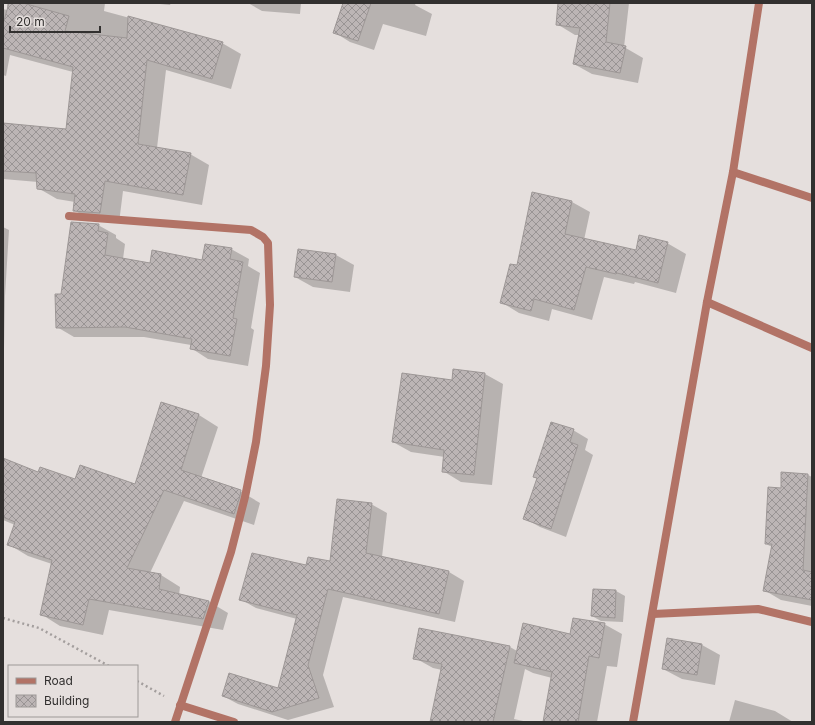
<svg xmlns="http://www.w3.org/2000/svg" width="815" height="725" font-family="Inter,sans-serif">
<defs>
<pattern id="building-cross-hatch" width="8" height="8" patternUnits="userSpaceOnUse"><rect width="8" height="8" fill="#bcb5b5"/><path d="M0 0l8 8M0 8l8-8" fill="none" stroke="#999494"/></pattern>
</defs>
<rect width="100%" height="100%" fill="#e5dfdd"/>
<g fill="#0003">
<polygon points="7,3 105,3 104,11 222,43 241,54 231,89 166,70 157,148 190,154 209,165 202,205 123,191 119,223 92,221 74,210 75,202 57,199 38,188 38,182 3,179 3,124 67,130 73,72 10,55 6,76 3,75 3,9 7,10"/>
<polygon points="150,3 171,3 170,5"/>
<polygon points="248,3 301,3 300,14 262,11"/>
<polygon points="344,3 416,3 415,5 432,14 426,36 383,24 374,50 350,42 334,32"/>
<polygon points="559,3 629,3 624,47 643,58 638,83 592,74 574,64 580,35 575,35 557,24"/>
<polygon points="572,202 590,212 584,240 636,251 667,243 686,254 676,293 635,282 634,284 604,277 592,320 552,309 549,321 519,313 501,302 517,267"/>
<polygon points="98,225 116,235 116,238 125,244 123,259 151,264 203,261 231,249 249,259 248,266 260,273 251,328 254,330 248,366 208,359 191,348 191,345 144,337 74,337 57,327 62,295"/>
<polygon points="3,227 9,230 5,296 4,349"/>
<polygon points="336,255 354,265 350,292 313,287 295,277"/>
<polygon points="485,374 503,384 492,485 461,482 443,471 445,457 411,452 393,442 453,381"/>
<polygon points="199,415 218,427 201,478 240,491 260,503 254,525 184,501 150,573 161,575 180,587 179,595 208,601 228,613 223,630 109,610 103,635 60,626 41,614 52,564 28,556 8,544 15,525 3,520 3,459 38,474 75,481 136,486"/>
<polygon points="573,430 588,439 585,450 593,455 566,537 540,527 524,518 538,479 534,477"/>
<polygon points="808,475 812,477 812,606 781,600 764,590 772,547 766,544 782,489"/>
<polygon points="371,504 387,513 382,557 449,572 464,581 455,622 343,597 323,675 334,707 288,720 238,704 223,696 279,689 297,619 256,608 240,599 307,566 331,562"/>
<polygon points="616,591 625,596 623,622 601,621 592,616"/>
<polygon points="604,624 622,634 617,667 607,666 597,722 544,722 552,678 533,673 525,669 514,719 528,722 431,722 442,670 433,668 415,658 420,629 510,647 517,651"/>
<polygon points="702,645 720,655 715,685 682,679 663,669"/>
<polygon points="735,700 775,711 793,722 729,722"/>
</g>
<g fill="url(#building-cross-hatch)" stroke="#9d9796">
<polygon points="9,3 23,3 69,16 65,31 127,38 128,16 223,42 212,79 147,60 138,144 191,153 183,195 105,181 100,213 73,211 75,194 37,189 36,173 3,171 3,123 66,129 73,67 3,48 3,24"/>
<polygon points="343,3 371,3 358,41 333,33"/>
<polygon points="558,3 610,3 606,42 626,46 620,73 573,64 580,28 556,25"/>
<polygon points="532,192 572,201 565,234 636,250 639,235 668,242 658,283 617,273 616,274 586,267 574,310 534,299 531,311 500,303 510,264 517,265"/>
<polygon points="71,222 99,224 98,231 108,233 105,255 150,263 152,250 202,260 205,244 232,248 230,259 243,262 233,318 237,319 230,356 190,349 192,339 125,327 56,328 55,294 61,294"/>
<polygon points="298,249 336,254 332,282 294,277"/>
<polygon points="453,369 485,373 474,475 442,472 444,450 392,442 402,373 452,380"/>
<polygon points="161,402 199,414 181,470 241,490 240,496 234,514 164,490 127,568 161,574 159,589 209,601 203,619 89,599 83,625 40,615 52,560 7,545 15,522 3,517 3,458 38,472 40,467 75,479 80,465 135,484"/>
<polygon points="551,422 574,429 570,442 578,445 551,529 523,519 537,478 533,477"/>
<polygon points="781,472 808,474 803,570 812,572 812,600 763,591 772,544 765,544 768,487 781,488"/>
<polygon points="337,499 372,503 366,553 449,571 439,614 328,589 308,665 319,698 272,712 222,696 229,673 278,688 297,615 239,600 252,553 306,565 308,557 330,561"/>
<polygon points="593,589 616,590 615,618 591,616"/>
<polygon points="573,618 605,623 599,658 589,656 578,722 543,722 552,672 514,663 523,623 570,634"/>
<polygon points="419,628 510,646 493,722 430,722 442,664 413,659"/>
<polygon points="667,638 702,644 697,675 662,669"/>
</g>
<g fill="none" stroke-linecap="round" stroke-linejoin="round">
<g stroke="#a39e9d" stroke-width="2.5" stroke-dasharray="2 3" stroke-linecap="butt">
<polyline points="3,618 39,628 109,666"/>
<polyline points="137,681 164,696"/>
</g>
<g stroke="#b27366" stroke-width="8">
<polyline points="733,172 812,198"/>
<polyline points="69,216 251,230 263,237 268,243 270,305 266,366 256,442 245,497 231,552 175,722"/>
<polyline points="707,302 812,348"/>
<polyline points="653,614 758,609 812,622"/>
<polyline points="180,705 234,722"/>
</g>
<polyline stroke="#b27366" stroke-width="8" points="633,722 707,302 733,172 759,3"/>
</g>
<rect width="815" height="725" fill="none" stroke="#32302f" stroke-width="8"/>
<rect x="8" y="665" width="130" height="52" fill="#e5dfdd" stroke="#9d9997"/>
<rect x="16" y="678" width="20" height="6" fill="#b27366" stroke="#9d9997"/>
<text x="44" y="685" font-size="12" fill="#32302f">Road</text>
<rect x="16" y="695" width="20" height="12" fill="url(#building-cross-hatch)" stroke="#9d9997"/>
<text x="44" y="705" font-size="12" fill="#32302f">Building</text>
<path d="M10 26v6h90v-6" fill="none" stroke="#32302f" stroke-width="2"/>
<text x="16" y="26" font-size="12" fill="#32302f" stroke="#e5dfdd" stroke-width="3" paint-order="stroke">20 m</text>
</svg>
